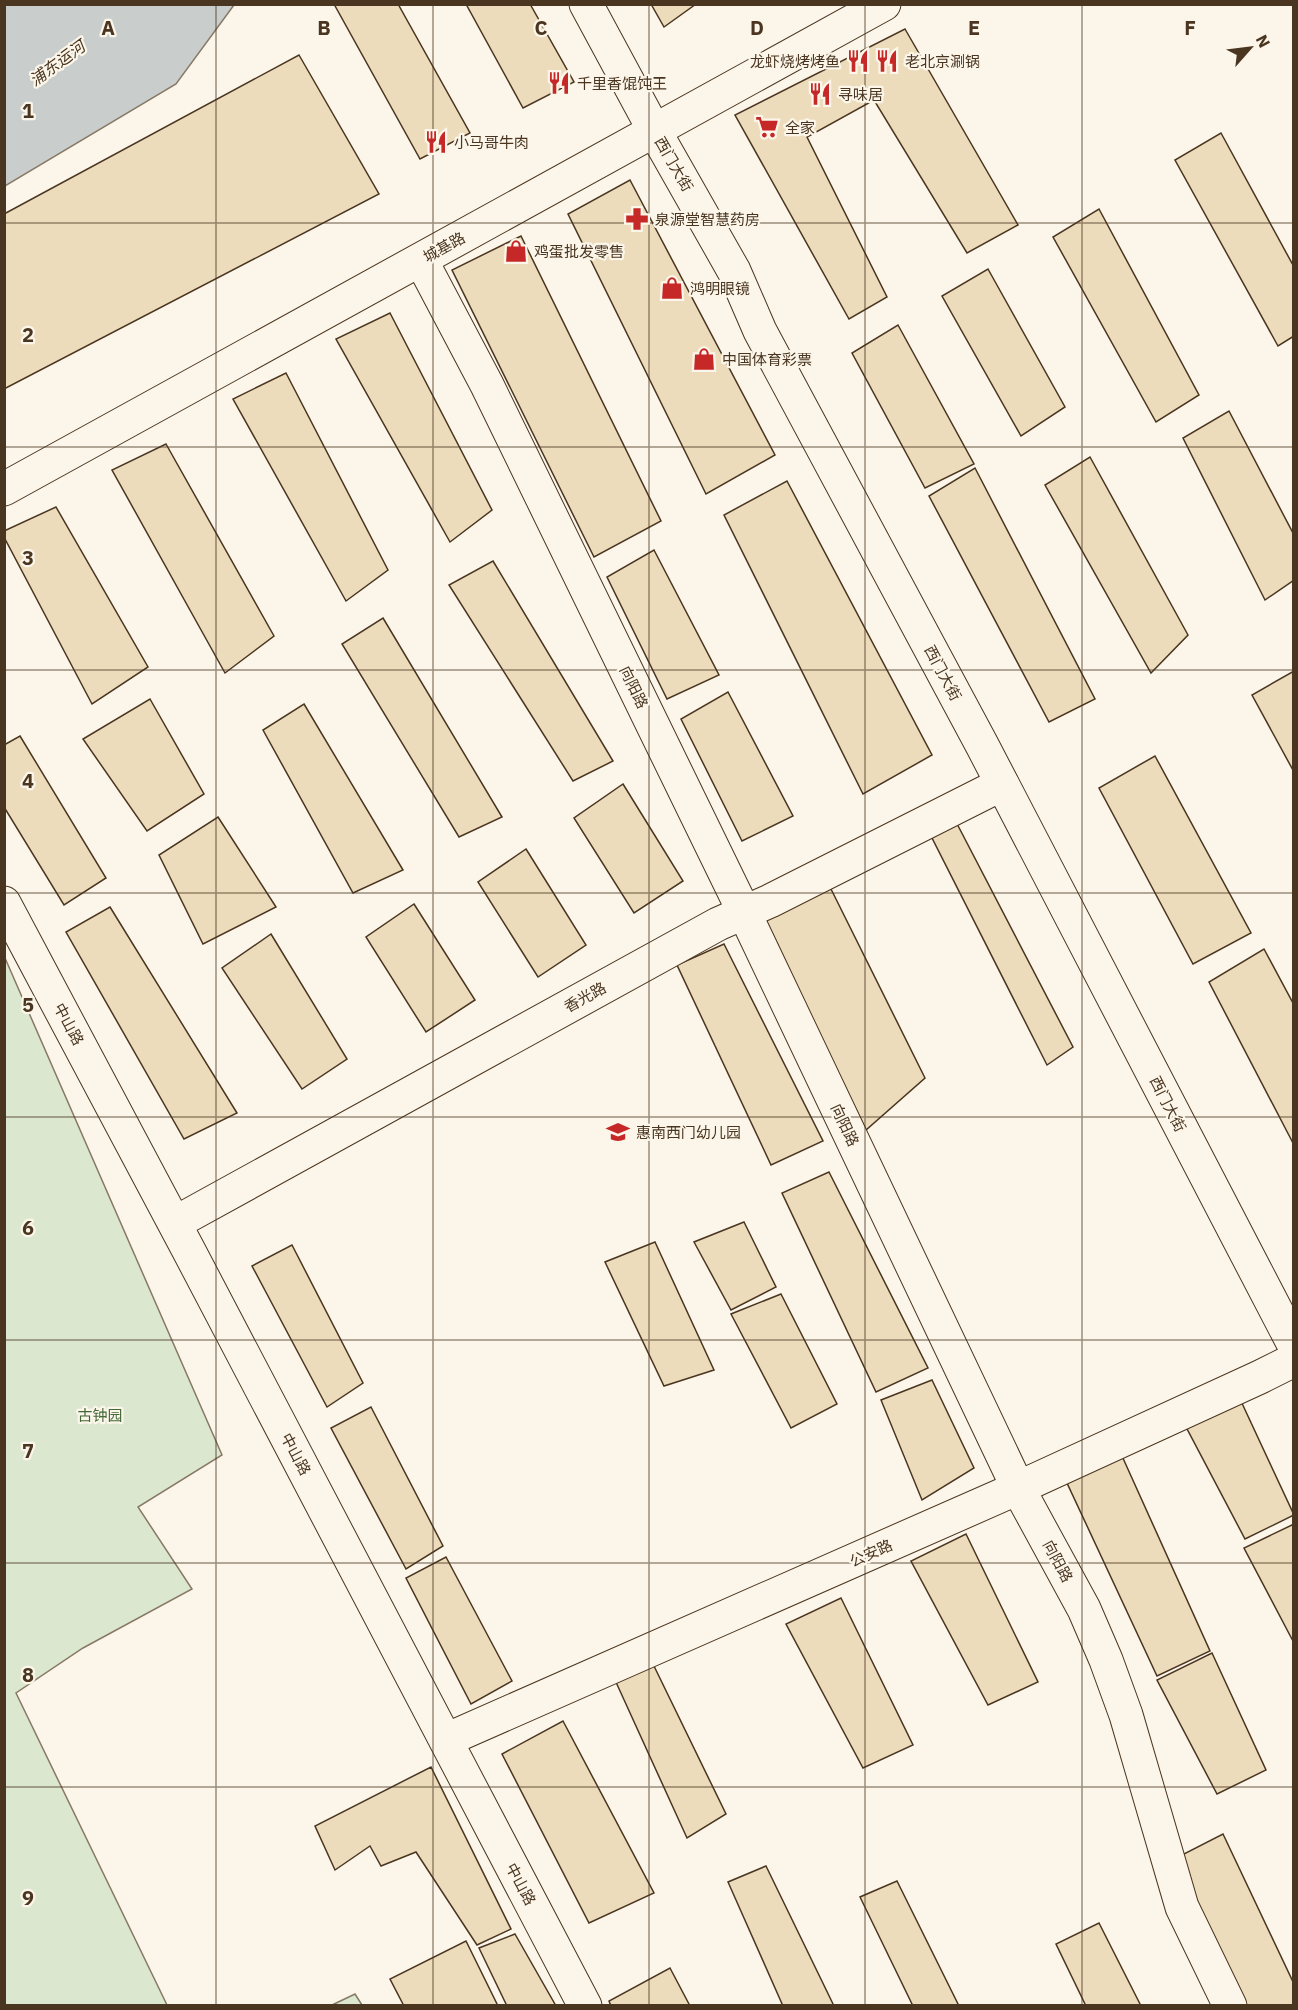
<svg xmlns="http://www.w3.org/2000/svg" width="1298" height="2010" font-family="'IBM Plex Sans','Noto Sans SC',sans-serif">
<rect width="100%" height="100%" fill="#fbf6e9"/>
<g fill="#dce7d0" stroke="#887966" stroke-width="1.5">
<polygon points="5,958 222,1455 138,1507 192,1589 83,1648 16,1693 167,2005 5,2005"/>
<polygon points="355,1994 362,2005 332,2005"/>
</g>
<polygon fill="#c9cecd" stroke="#887966" stroke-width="1.5" points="5,4 234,4 234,5 176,84 5,186"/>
<g fill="#ecdcbc" stroke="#4a3520" stroke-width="1.5">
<polygon points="334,4 398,4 470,133 420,159"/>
<polygon points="466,4 530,4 574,82 523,108"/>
<polygon points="651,4 696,4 664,27"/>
<polygon points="905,29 1018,225 967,253 874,100 807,137 887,297 849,319 735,115"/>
<polygon points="299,55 379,194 4,389 4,214"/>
<polygon points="1221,133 1294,267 1294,336 1278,346 1175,160"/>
<polygon points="630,180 775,455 706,494 568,214"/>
<polygon points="1099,209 1199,395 1156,422 1053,237"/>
<polygon points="521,236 661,521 594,557 452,270"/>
<polygon points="988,269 1065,407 1021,436 942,296"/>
<polygon points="390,313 492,510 450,542 336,339"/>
<polygon points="898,325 974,464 925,488 852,353"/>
<polygon points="286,373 388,570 346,601 233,399"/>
<polygon points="1229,411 1294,535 1294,580 1265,600 1183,438"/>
<polygon points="166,444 274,636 225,673 112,470"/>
<polygon points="1090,457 1188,635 1151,673 1045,485"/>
<polygon points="975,468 1095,699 1049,722 929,496"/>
<polygon points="787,481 932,755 863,794 724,515"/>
<polygon points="56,507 148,667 92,704 4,537 4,531"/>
<polygon points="654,550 719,675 667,699 607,577"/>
<polygon points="493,561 613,761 573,781 449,585"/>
<polygon points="383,618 502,817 459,837 342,644"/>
<polygon points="1294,671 1294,772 1252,695"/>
<polygon points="728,692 793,816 742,841 681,719"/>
<polygon points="150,699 204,794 147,831 83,739"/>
<polygon points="304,704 403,870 353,893 263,730"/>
<polygon points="20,736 106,878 64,905 4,807 4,745"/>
<polygon points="1155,756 1251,933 1193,964 1099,788"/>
<polygon points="623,784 683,881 634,913 574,818"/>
<polygon points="218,817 276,907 203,944 159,855"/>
<polygon points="954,818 1073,1047 1047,1065 929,832"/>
<polygon points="526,849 586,945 538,977 478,882"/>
<polygon points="827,881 925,1078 866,1130 763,917"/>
<polygon points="414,904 475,1000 426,1032 366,937"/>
<polygon points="110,907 237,1113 184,1139 66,932"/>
<polygon points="271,934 347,1059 302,1089 222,968"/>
<polygon points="724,944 823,1141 771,1165 677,965"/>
<polygon points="1264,949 1294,1005 1294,1145 1209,982"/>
<polygon points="829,1172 928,1368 876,1392 782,1193"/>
<polygon points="744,1222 776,1287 731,1310 694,1242"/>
<polygon points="655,1242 714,1370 664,1386 605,1262"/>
<polygon points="292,1245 363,1383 327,1407 252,1266"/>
<polygon points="781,1294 837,1404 791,1428 731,1314"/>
<polygon points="932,1380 974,1468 922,1500 881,1400"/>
<polygon points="1240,1399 1294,1515 1245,1539 1185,1425"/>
<polygon points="371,1407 443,1546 406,1569 331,1428"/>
<polygon points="1122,1456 1210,1651 1157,1676 1067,1483"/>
<polygon points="1294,1524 1294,1643 1244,1548"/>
<polygon points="966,1534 1038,1682 988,1705 911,1561"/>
<polygon points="446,1557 512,1681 471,1704 406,1578"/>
<polygon points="841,1598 913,1745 863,1768 786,1624"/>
<polygon points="1212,1653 1266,1770 1217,1794 1157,1680"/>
<polygon points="653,1664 726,1814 687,1838 615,1680"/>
<polygon points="563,1721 654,1893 589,1923 502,1754"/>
<polygon points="431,1767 511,1929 477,1945 416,1852 381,1866 370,1846 335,1870 315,1826"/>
<polygon points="1223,1834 1294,1984 1294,2006 1244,2006 1176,1858"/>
<polygon points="766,1866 834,2006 783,2006 728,1882"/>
<polygon points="897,1881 959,2006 913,2006 860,1897"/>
<polygon points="1099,1923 1141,2006 1086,2006 1056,1944"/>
<polygon points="515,1934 556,2006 507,2006 479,1948"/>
<polygon points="466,1941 498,2006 404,2006 390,1979"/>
<polygon points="670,1968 690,2006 611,2006 609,2001"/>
</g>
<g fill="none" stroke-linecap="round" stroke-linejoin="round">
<g stroke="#4a3520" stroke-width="35">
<g id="minor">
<polyline points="586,4 654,130 734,271 760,331 982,745 1294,1345"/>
<polyline points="421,260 487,385 744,912 1018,1488 1084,1609 1106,1660 1126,1715 1182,1907 1230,2006"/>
<polyline points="4,489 884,4"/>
<polyline points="4,903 188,1249 585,2006"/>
<polyline points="175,1223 718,924 770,901 1002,784"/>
<polyline points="446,1740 1018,1488 1260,1377 1294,1360"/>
</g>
</g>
<use href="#minor" stroke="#fbf6e9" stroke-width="33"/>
</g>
<path fill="none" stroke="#4a3520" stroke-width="1.5" stroke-opacity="0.55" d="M 216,4 L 216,2006M 433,4 L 433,2006M 649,4 L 649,2006M 865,4 L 865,2006M 1082,4 L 1082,2006M 4,223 L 1294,223M 4,447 L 1294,447M 4,670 L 1294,670M 4,893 L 1294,893M 4,1117 L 1294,1117M 4,1340 L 1294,1340M 4,1563 L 1294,1563M 4,1787 L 1294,1787"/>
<defs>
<g id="restaurant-bare" transform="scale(1.8)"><path d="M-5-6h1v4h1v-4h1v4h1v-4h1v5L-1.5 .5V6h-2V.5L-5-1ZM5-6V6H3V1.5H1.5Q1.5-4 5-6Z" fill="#c62828" stroke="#fbf6e9" stroke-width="2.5" paint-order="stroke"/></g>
<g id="supermarket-bare" transform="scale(1.8)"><path d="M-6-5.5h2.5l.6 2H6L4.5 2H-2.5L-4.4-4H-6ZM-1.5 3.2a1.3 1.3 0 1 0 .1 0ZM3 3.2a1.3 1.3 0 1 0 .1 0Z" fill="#c62828" stroke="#fbf6e9" stroke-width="2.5" paint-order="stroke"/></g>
<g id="pharmacy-bare" transform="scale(1.8)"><path d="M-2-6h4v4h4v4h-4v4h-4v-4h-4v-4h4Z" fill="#c62828" stroke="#fbf6e9" stroke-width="2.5" paint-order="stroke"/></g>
<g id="shop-bare" transform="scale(1.8)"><path d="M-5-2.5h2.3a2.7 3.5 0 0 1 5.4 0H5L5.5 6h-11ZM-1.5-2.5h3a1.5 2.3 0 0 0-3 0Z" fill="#c62828" stroke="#fbf6e9" stroke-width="2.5" paint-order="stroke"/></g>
<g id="school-bare" transform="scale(1.8)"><path d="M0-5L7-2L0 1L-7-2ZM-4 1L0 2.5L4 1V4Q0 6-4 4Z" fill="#c62828" stroke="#fbf6e9" stroke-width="2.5" paint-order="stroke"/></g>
</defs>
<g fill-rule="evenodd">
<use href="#restaurant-bare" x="858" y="61"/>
<use href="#restaurant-bare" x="887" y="61"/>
<use href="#restaurant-bare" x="559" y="83"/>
<use href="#restaurant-bare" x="820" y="94"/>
<use href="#supermarket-bare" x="767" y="127"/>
<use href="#restaurant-bare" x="436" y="142"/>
<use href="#pharmacy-bare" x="637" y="219"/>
<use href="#shop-bare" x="516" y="251"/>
<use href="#shop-bare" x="672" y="288"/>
<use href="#shop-bare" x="704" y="359"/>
<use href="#school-bare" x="618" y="1132"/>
</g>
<g text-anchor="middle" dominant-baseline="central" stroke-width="4.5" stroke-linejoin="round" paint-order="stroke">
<g font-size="15" fill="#4a3520" stroke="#fbf6e9" text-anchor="start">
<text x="840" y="61" text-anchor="end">龙虾烧烤烤鱼</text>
<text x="905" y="61">老北京涮锅</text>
<text x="577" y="83">千里香馄饨王</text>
<text x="838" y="94">寻味居</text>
<text x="785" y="127">全家</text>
<text x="454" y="142">小马哥牛肉</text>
<text x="655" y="219">泉源堂智慧药房</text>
<text x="534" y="251">鸡蛋批发零售</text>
<text x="690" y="288">鸿明眼镜</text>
<text x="722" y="359">中国体育彩票</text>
<text x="636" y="1132">惠南西门幼儿园</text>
</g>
<g font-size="15" fill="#4a3520" stroke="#fbf6e9">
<text transform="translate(674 164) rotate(60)">西门大街</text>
<text transform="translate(444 247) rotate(-29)">城基路</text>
<text transform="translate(943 673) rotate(62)">西门大街</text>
<text transform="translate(634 687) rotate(64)">向阳路</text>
<text transform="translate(585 997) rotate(-29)">香光路</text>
<text transform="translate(69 1024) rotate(62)">中山路</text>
<text transform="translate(1168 1104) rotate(63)">西门大街</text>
<text transform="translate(845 1125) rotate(65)">向阳路</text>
<text transform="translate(296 1454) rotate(62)">中山路</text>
<text transform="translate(871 1553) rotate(-24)">公安路</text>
<text transform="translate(1058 1561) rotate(62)">向阳路</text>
<text transform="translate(521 1884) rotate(62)">中山路</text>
</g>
<g font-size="15" fill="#436837" stroke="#fbf6e9">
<text x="100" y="1415">古钟园</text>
</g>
<g font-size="16" font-style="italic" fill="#4a3520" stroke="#fbf6e9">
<text transform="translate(57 63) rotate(-36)">浦东运河</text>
</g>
</g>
<g font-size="20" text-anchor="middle" font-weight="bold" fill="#4a3520" stroke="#fbf6e9" stroke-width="4.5" stroke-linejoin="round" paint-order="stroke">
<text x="108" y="35">A</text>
<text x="324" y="35">B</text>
<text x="541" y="35">C</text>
<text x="757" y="35">D</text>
<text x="974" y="35">E</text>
<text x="1190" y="35">F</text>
<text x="28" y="118">1</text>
<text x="28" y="342">2</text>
<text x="28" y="565">3</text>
<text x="28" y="788">4</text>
<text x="28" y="1012">5</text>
<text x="28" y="1235">6</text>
<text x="28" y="1458">7</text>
<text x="28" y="1682">8</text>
<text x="28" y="1905">9</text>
</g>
<rect width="1298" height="2010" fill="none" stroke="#4a3520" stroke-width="12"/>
<g transform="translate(1250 48) rotate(62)" stroke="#fbf6e9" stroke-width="4.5" paint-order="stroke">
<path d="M0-4.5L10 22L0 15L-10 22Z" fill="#4a3520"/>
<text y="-9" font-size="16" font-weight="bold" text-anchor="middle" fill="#4a3520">N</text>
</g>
</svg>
